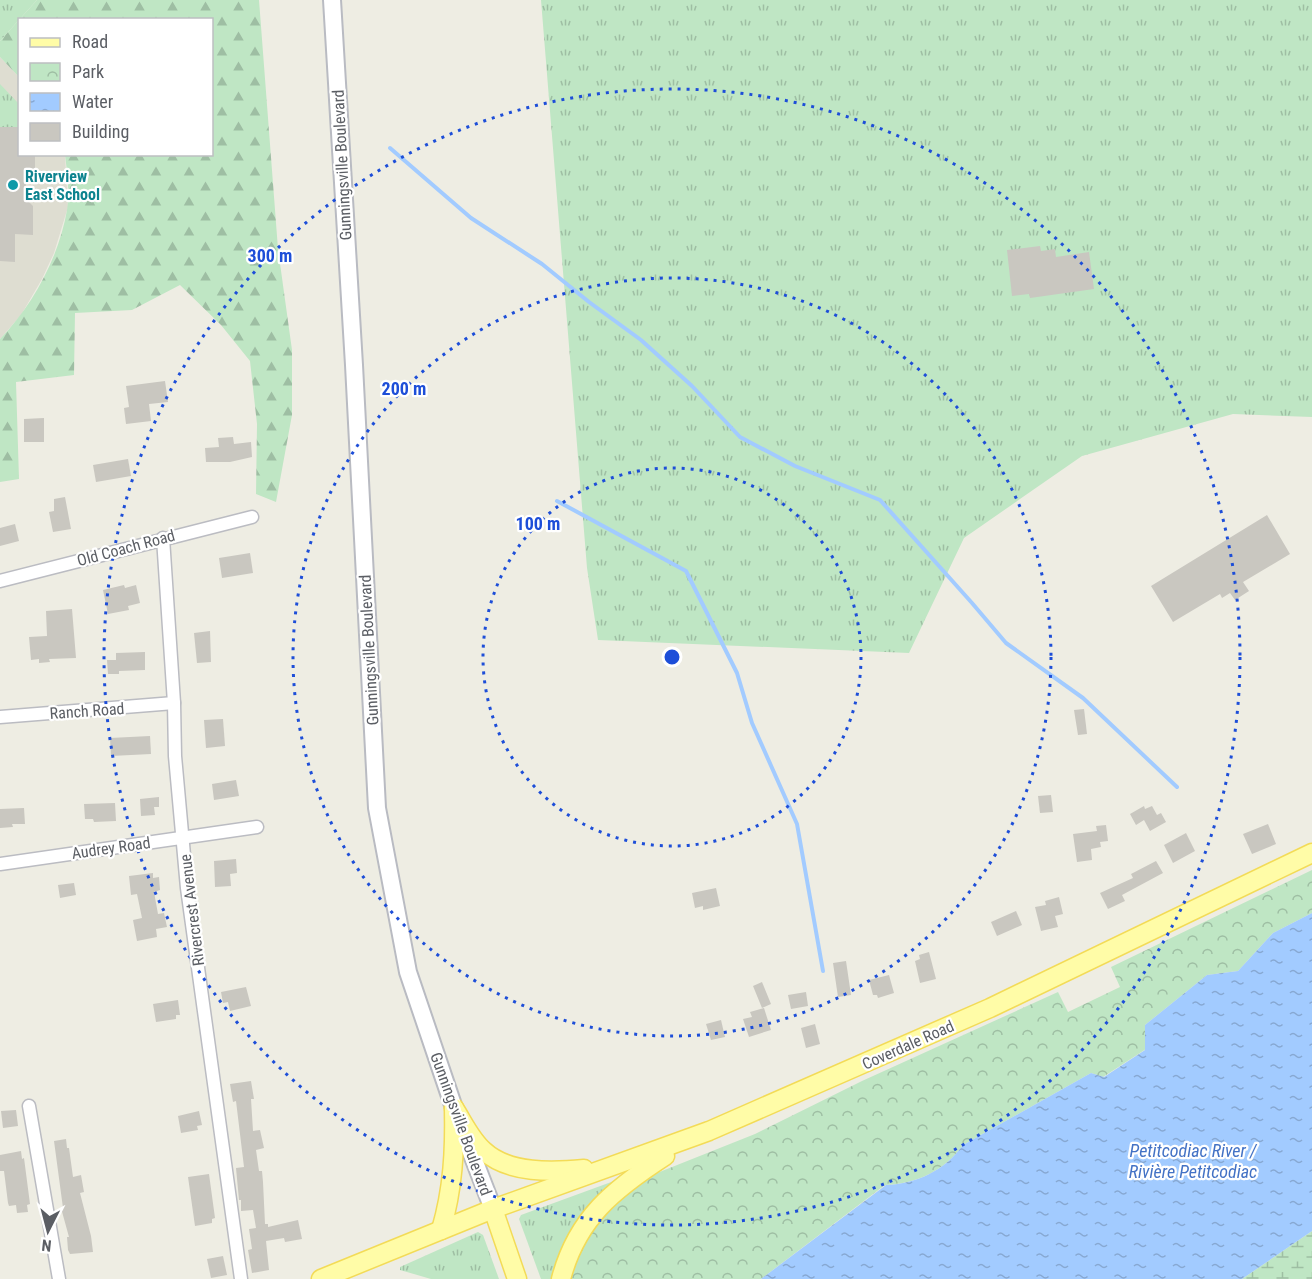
<svg xmlns="http://www.w3.org/2000/svg" width="1312" height="1279" font-family="'Roboto Condensed',sans-serif">
<defs>
<pattern id="grass-tufts" width="24" height="20" patternUnits="userSpaceOnUse" patternTransform="scale(1.5)"><rect width="24" height="20" fill="#bfe6c4"/><path d="M3 7l-1-3M5 7V3M7 7l1-3M15 17l-1-3M17 17v-4M19 17l1-3" fill="none" stroke="#9ebea3"/></pattern>
<pattern id="forest-firs" width="22" height="20" patternUnits="userSpaceOnUse" patternTransform="scale(1.5)"><rect width="22" height="20" fill="#bfe6c4"/><path d="M5 1l3.5 6h-7zM16 11l3.5 6h-7z" fill="#9ebea3"/></pattern>
<pattern id="wetland-marsh" width="20" height="14" patternUnits="userSpaceOnUse" patternTransform="scale(1.5)"><rect width="20" height="14" fill="#bfe6c4"/><path d="M1 5h8M5 5V1M11 12h8M15 12V8" fill="none" stroke="#9ebea3"/></pattern>
<pattern id="park-crowns" width="20" height="18" patternUnits="userSpaceOnUse" patternTransform="scale(1.5)"><rect width="20" height="18" fill="#bfe6c4"/><path d="M2 6a3 3 0 1 1 6 0M12 15a3 3 0 1 1 6 0" fill="none" stroke="#9ebea3"/></pattern>
<pattern id="water-ripples" width="26" height="14" patternUnits="userSpaceOnUse" patternTransform="scale(1.5)"><rect width="26" height="14" fill="#a2cbff"/><path d="M2 4q2-2 4 0t4 0M15 11q2-2 4 0t4 0" fill="none" stroke="#87a8d2"/></pattern>
</defs>
<rect width="100%" height="100%" fill="#eeede3"/>
<polygon fill="#deddd1" points="0,57 19,77 20,154 65,155 68,207 54,253 42,279 21,315 0,339"/>
<g fill="url(#grass-tufts)">
<polygon points="0,0 37,0 0,41"/>
<polygon points="541,0 1312,0 1312,417 1233,414 1082,456 964,538 909,653 598,640 587,568"/>
<polygon points="0,84 19,104 19,127 0,127"/>
<polygon points="614,1181 553,1279 541,1279 519,1219 521,1215"/>
<polygon points="478,1232 483,1235 499,1279 431,1279 400,1270 400,1267"/>
</g>
<path fill="url(#forest-firs)" d="M 37,0 L 259,0 L 278,249 L 292,350 L 292,415 L 276,502 L 256,494 L 257,424 L 250,361 L 221,325 L 180,285 L 132,310 L 75,313 L 74,375 L 16,382 L 19,479 L 0,482 L 0,339 C 33,305 59,257 67,210 C 70,193 67,171 65,155 L 212,154 L 212,20 L 20,20 L 19,77 L 0,57 L 0,41 Z"/>
<polygon fill="url(#wetland-marsh)" points="1312,1231 1312,1279 1242,1279"/>
<path fill="url(#park-crowns)" d="M 1312,870 L 1312,913 L 1273,933 L 1238,971 L 1207,975 L 1145,1025 L 1146,1049 L 1103,1077 L 1091,1073 L 963,1145 C 945,1170 917,1184 885,1185 L 761,1279 L 570,1279 L 577,1255 L 591,1230 L 616,1200 L 652,1175 L 755,1134 L 862,1081 L 1058,992 L 1068,1012 L 1120,987 L 1111,967 Z"/>
<path fill="url(#water-ripples)" d="M 1312,913 L 1312,1231 L 1242,1279 L 761,1279 L 886,1185 C 917,1184 945,1170 963,1145 L 1091,1073 L 1104,1077 L 1145,1050 L 1145,1025 L 1207,975 L 1238,971 L 1273,933 Z"/>
<g fill="none" stroke-linecap="round" stroke-linejoin="round">
<g stroke="#a2cbff" stroke-width="4">
<polyline points="390,148 471,218 542,264 589,302 641,340 692,386 740,437 795,466 880,500 972,603 1006,643 1083,698 1177,787"/>
<polyline points="557,501 686,571 737,673 752,723 797,824 823,971"/>
</g>
</g>
<g fill="#c9c7c0">
<polygon points="0,127 20,127 20,154 35,154 35,172 26,172 26,199 33,206 33,235 15,234 15,262 0,261"/>
<polygon points="1040,246 1041,251 1055,249 1056,257 1089,252 1094,289 1030,298 1029,294 1012,296 1007,250"/>
<polygon points="165,381 168,402 149,404 151,421 126,424 124,408 129,407 126,386"/>
<polygon points="44,418 44,442 24,442 24,419"/>
<polygon points="233,437 234,444 251,442 252,457 230,462 206,462 205,448 219,447 218,438"/>
<polygon points="128,459 131,476 96,482 93,465"/>
<polygon points="65,497 71,529 53,532 49,512 54,511 54,499"/>
<polygon points="1267,515 1290,554 1243,582 1249,591 1235,600 1230,593 1222,598 1220,594 1173,622 1151,586"/>
<polygon points="15,524 19,541 0,546 0,528"/>
<polygon points="250,553 253,573 222,578 219,558"/>
<polygon points="124,585 125,588 136,585 140,603 128,606 129,610 108,614 103,590"/>
<polygon points="72,609 76,658 49,659 50,662 39,663 39,659 31,660 29,637 47,636 46,611"/>
<polygon points="210,631 211,662 197,663 194,633"/>
<polygon points="145,652 145,670 119,671 119,674 108,674 107,660 116,660 116,653"/>
<polygon points="1084,709 1087,734 1078,735 1074,710"/>
<polygon points="223,719 225,746 206,748 204,720"/>
<polygon points="150,736 151,754 111,756 110,738"/>
<polygon points="236,780 239,796 214,800 212,784"/>
<polygon points="1051,795 1053,812 1040,813 1038,796"/>
<polygon points="159,797 159,807 154,807 155,815 141,816 140,799"/>
<polygon points="115,803 116,821 94,822 93,819 85,819 84,804"/>
<polygon points="1144,806 1145,809 1152,806 1157,815 1161,813 1166,822 1150,831 1144,820 1136,825 1130,814"/>
<polygon points="24,808 25,824 12,824 13,827 0,828 0,809"/>
<polygon points="1268,824 1276,844 1252,854 1243,834"/>
<polygon points="1106,825 1108,841 1100,842 1101,847 1091,849 1092,860 1077,862 1073,834 1097,831 1096,826"/>
<polygon points="1186,833 1195,851 1173,863 1164,845"/>
<polygon points="236,859 237,873 230,874 231,886 215,887 214,861"/>
<polygon points="1156,861 1163,873 1122,895 1125,901 1108,909 1100,893 1133,878 1131,874"/>
<polygon points="153,873 153,878 159,877 160,890 154,892 158,914 164,913 167,927 156,929 157,937 137,941 133,920 142,918 137,894 131,895 129,876"/>
<polygon points="74,883 76,895 60,898 58,885"/>
<polygon points="716,888 720,906 703,910 703,906 695,908 692,893"/>
<polygon points="1059,897 1063,914 1055,916 1058,927 1041,931 1035,907 1046,905 1045,901"/>
<polygon points="1016,911 1022,925 997,936 991,922"/>
<polygon points="929,952 936,979 920,983 915,961 920,959 919,955"/>
<polygon points="846,961 851,995 838,997 833,963"/>
<polygon points="889,975 894,993 878,998 877,995 873,995 869,980"/>
<polygon points="762,982 771,1004 762,1008 753,986"/>
<polygon points="246,987 251,1006 230,1011 228,1002 223,1003 221,992"/>
<polygon points="806,992 808,1006 791,1009 788,995"/>
<polygon points="178,1000 180,1015 176,1015 176,1019 156,1022 153,1004"/>
<polygon points="764,1008 771,1030 749,1037 743,1019 752,1017 750,1012"/>
<polygon points="721,1020 725,1037 711,1040 706,1024"/>
<polygon points="815,1024 820,1044 806,1048 801,1028"/>
<polygon points="251,1081 254,1099 251,1099 253,1131 260,1130 264,1148 256,1150 259,1171 262,1171 263,1182 265,1224 268,1224 268,1227 298,1220 302,1239 285,1242 284,1238 266,1241 269,1270 252,1273 248,1250 252,1249 249,1229 256,1228 253,1210 241,1211 241,1200 239,1200 236,1168 244,1167 236,1101 233,1102 230,1084"/>
<polygon points="16,1110 18,1126 3,1128 1,1111"/>
<polygon points="199,1111 202,1125 197,1126 198,1130 181,1133 178,1116"/>
<polygon points="66,1139 67,1148 69,1148 73,1177 81,1175 84,1192 80,1193 91,1236 93,1252 70,1254 68,1250 67,1237 69,1237 61,1208 63,1208 54,1141"/>
<polygon points="21,1151 22,1159 24,1158 30,1204 27,1205 28,1212 17,1213 16,1205 9,1206 8,1203 4,1171 0,1171 0,1155"/>
<polygon points="209,1174 215,1218 212,1219 212,1223 195,1226 188,1177"/>
<polygon points="223,1256 227,1275 211,1278 207,1259"/>
</g>
<g fill="none" stroke-linecap="round" stroke-linejoin="round">
<g stroke="#bbbcc2" stroke-width="15">
<g id="minor">
<polyline points="163,538 174,703 175,756 187,888 241,1279"/>
<polyline points="0,581 252,517"/>
<polyline points="0,717 174,703"/>
<polyline points="0,864 257,827"/>
<polyline points="29,1106 59,1279"/>
</g>
</g>
<g stroke="#b9bbc2" stroke-width="20">
<polyline id="secondary" points="332,0 354,365 377,808 408,972 454,1108 493,1209"/>
</g>
<g stroke="#f3db57" stroke-width="21">
<g id="primary">
<path d="M 454,1108 C 463,1122 471,1140 484,1151 C 509,1174 553,1172 584,1169"/>
<polyline points="493,1209 517,1279"/>
<path d="M 441,1230 C 453,1189 455,1150 454,1108"/>
<polyline points="321,1279 493,1209 709,1131 990,1008 1312,853"/>
<path d="M 561,1279 C 577,1218 614,1189 665,1156"/>
</g>
</g>
<use href="#minor" stroke="#fff" stroke-width="12"/>
<use href="#secondary" stroke="#fff" stroke-width="16"/>
<use href="#primary" stroke="#fffca7" stroke-width="18"/>
</g>
<g fill="none" stroke="#1d4ed8" stroke-width="3" stroke-dasharray="3 6">
<circle cx="672" cy="657" r="189"/>
<circle cx="672" cy="657" r="379"/>
<circle cx="672" cy="657" r="568"/>
</g>
<circle fill="#0f9aa8" stroke="#fff" stroke-width="2" cx="13" cy="185" r="6"/>
<g text-anchor="middle" dominant-baseline="central" stroke-width="4.5" stroke-linejoin="round" paint-order="stroke">
<g font-size="16" fill="#5b5e64" stroke="#fff">
<text transform="translate(342 165) rotate(-93)">Gunningsville Boulevard</text>
<text transform="translate(126 548) rotate(-15)">Old Coach Road</text>
<text transform="translate(369 650) rotate(-93)">Gunningsville Boulevard</text>
<text transform="translate(87 711) rotate(-4)">Ranch Road</text>
<text transform="translate(111 848) rotate(-8)">Audrey Road</text>
<text transform="translate(192 910) rotate(-97)">Rivercrest Avenue</text>
<text transform="translate(908 1045) rotate(-24)">Coverdale Road</text>
<text transform="translate(461 1124) rotate(70)">Gunningsville Boulevard</text>
</g>
<g font-size="16" font-weight="bold" fill="#0d838f" stroke="#fff" text-anchor="start">
<text x="25" y="176">Riverview<tspan x="25" dy="18">East School</tspan></text>
</g>
<g font-size="18" font-style="italic" fill="#4372c5" stroke="#fff">
<text x="1193" y="1150">Petitcodiac River /<tspan x="1193" dy="21">Rivière Petitcodiac</tspan></text>
</g>
</g>
<circle cx="672" cy="657" r="9" fill="#1d4ed8" stroke="#fff" stroke-width="3"/>
<g font-size="18" text-anchor="middle" font-weight="bold" fill="#1d4ed8" stroke="#fff" stroke-width="4.5" stroke-linejoin="round" paint-order="stroke">
<text x="270" y="262">300 m</text>
<text x="404" y="395">200 m</text>
<text x="538" y="530">100 m</text>
</g>
<rect x="18" y="18" width="195" height="138" fill="#ffffff" stroke="#bdbfc1" stroke-width="1.5"/>
<rect x="30" y="38" width="30" height="9" fill="#fffca7" stroke="#bdbfc1" stroke-width="1.5"/>
<text x="72" y="48" font-size="18" fill="#5b5e64">Road</text>
<rect x="30" y="63" width="30" height="18" fill="url(#park-crowns)" stroke="#bdbfc1" stroke-width="1.5"/>
<text x="72" y="78" font-size="18" fill="#5b5e64">Park</text>
<rect x="30" y="93" width="30" height="18" fill="url(#water-ripples)" stroke="#bdbfc1" stroke-width="1.5"/>
<text x="72" y="108" font-size="18" fill="#5b5e64">Water</text>
<rect x="30" y="123" width="30" height="18" fill="#c9c7c0" stroke="#bdbfc1" stroke-width="1.5"/>
<text x="72" y="138" font-size="18" fill="#5b5e64">Building</text>
<g transform="translate(48 1231) rotate(186)" stroke="#ffffff" stroke-width="4.5" paint-order="stroke">
<path d="M0-4.5L10 22L0 15L-10 22Z" fill="#5b5e64"/>
<text y="-9" font-size="16" font-weight="bold" text-anchor="middle" fill="#5b5e64">N</text>
</g>
</svg>
